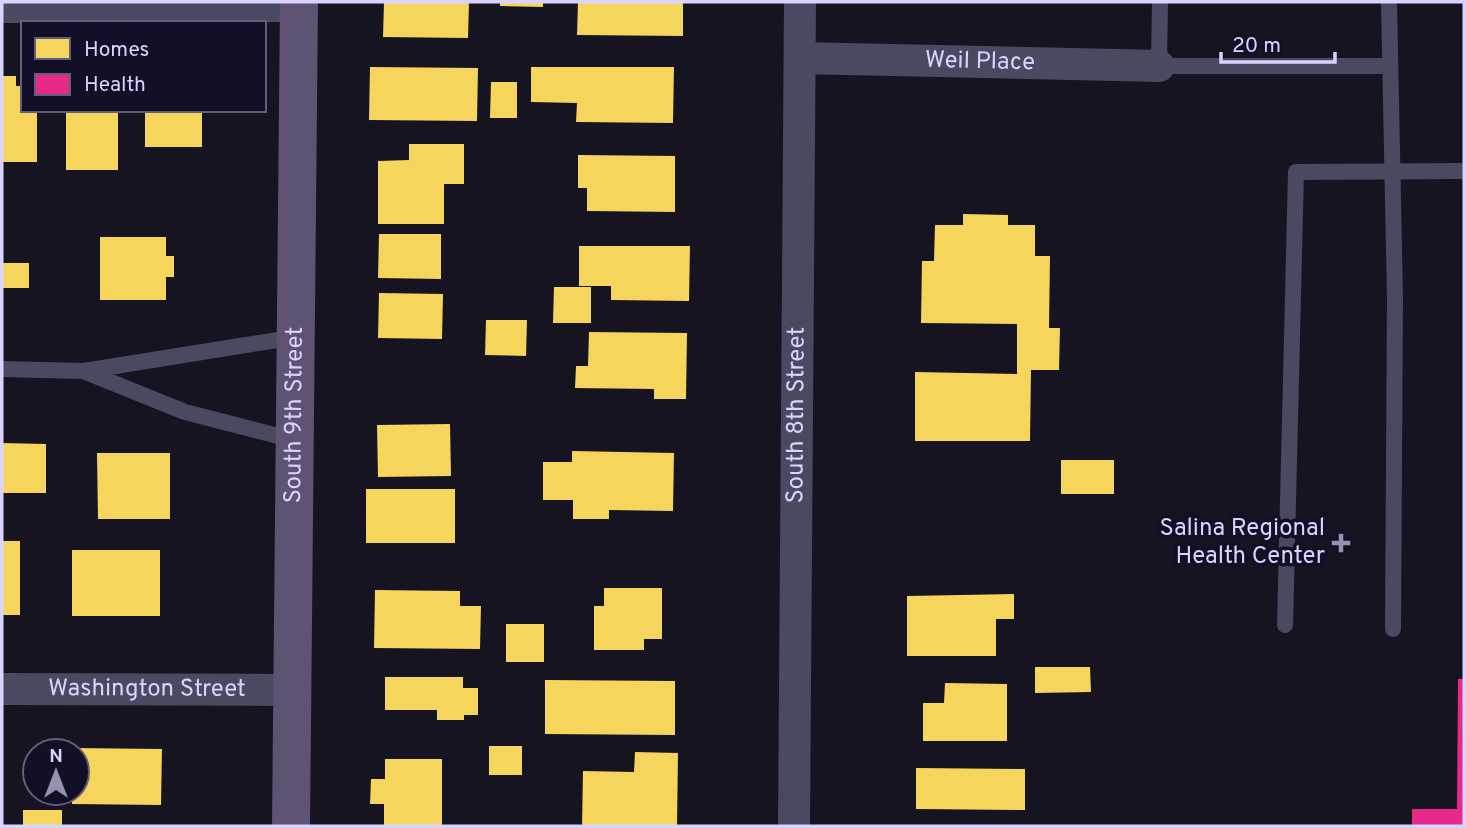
<svg xmlns="http://www.w3.org/2000/svg" width="1466" height="828" font-family="Overpass,sans-serif">
<rect width="100%" height="100%" fill="#161421"/>
<g fill="#f6d55c">
<polygon points="384,2 469,2 468,38 383,37"/>
<polygon points="500,2 543,2 543,7 500,6"/>
<polygon points="578,2 683,2 683,36 577,35"/>
<polygon points="370,67 478,68 477,121 369,120"/>
<polygon points="531,67 674,67 673,123 576,122 577,103 531,102"/>
<polygon points="2,76 16,76 16,86 23,86 23,110 37,110 37,162 2,162"/>
<polygon points="491,82 517,82 517,118 490,118"/>
<rect x="66" y="110" width="52" height="60"/>
<rect x="145" y="110" width="57" height="37"/>
<polygon points="409,144 464,144 464,184 444,184 444,224 378,224 378,161 409,160"/>
<polygon points="578,155 675,156 675,212 587,211 587,188 578,188"/>
<polygon points="963,214 1008,215 1008,225 1035,225 1035,256 1050,256 1049,328 1060,328 1059,370 1031,370 1030,441 915,441 915,372 1017,374 1017,324 921,323 922,261 934,261 935,225 963,225"/>
<polygon points="379,234 441,234 441,279 378,278"/>
<polygon points="100,237 166,237 166,256 174,256 174,277 166,277 166,300 100,300"/>
<polygon points="579,246 690,246 689,301 611,300 611,286 579,286"/>
<rect x="2" y="263" width="27" height="25"/>
<polygon points="554,287 591,287 591,323 553,323"/>
<polygon points="379,293 443,294 442,339 378,338"/>
<polygon points="486,320 527,320 526,356 485,355"/>
<polygon points="589,332 687,333 686,399 654,399 654,389 575,388 576,366 588,366"/>
<polygon points="450,424 451,476 378,477 377,425"/>
<polygon points="2,443 46,444 46,493 2,493"/>
<polygon points="572,451 674,453 673,511 609,510 609,519 573,519 573,500 543,500 543,462 572,462"/>
<polygon points="97,453 170,453 170,519 98,519"/>
<rect x="1061" y="460" width="53" height="34"/>
<rect x="366" y="489" width="89" height="54"/>
<rect x="2" y="541" width="18" height="74"/>
<rect x="72" y="550" width="88" height="66"/>
<polygon points="604,588 662,588 662,639 644,639 644,650 594,650 594,606 604,606"/>
<polygon points="375,590 460,591 460,606 481,606 480,649 374,648"/>
<polygon points="1014,594 1014,619 996,619 996,656 907,656 907,596"/>
<rect x="506" y="624" width="38" height="38"/>
<polygon points="1035,667 1090,667 1091,692 1035,693"/>
<polygon points="385,677 463,677 463,688 478,688 478,715 464,715 464,720 437,720 437,710 385,710"/>
<polygon points="545,680 675,681 675,735 545,734"/>
<polygon points="945,683 1007,684 1007,741 923,741 923,703 944,703"/>
<rect x="489" y="746" width="33" height="29"/>
<polygon points="73,748 162,749 161,805 72,804 72,793 77,793 77,751 73,751"/>
<polygon points="635,752 678,753 677,826 582,826 583,771 634,772"/>
<polygon points="385,759 442,759 442,826 384,826 384,804 370,804 371,779 385,779"/>
<polygon points="916,768 1025,769 1025,810 916,809"/>
<rect x="23" y="810" width="39" height="16"/>
</g>
<polygon fill="#e7298a" points="1458,679 1464,679 1464,826 1412,826 1412,809 1457,809"/>
<g fill="none" stroke-linecap="round" stroke-linejoin="round">
<g stroke="#4a4962" stroke-width="16">
<polyline points="1160,2 1159,66 1389,66"/>
<polyline points="1389,2 1395,298 1393,629"/>
<polyline points="2,369 84,371 296,337"/>
<polyline points="86,372 185,412 294,440"/>
<polyline points="1285,625 1296,172 1464,171"/>
</g>
<g stroke="#4a4962" stroke-width="32">
<polyline points="2,7 299,6"/>
<path id="s1" d="M 800,58 L 1159,66"/>
<path id="s2" d="M 2,689 L 293,690"/>
<path id="s3" d="M 794,826 L 800,2"/>
</g>
<path stroke="#5e5373" stroke-width="38" id="s4" d="M 291,826 L 299,2"/>
</g>
<path fill="#9591b1" stroke="#130f26" stroke-width="2.5" d="M1337.5 532.5h7v7h7v7h-7v7h-7v-7h-7v-7h7z"/>
<g text-anchor="middle" dominant-baseline="central" stroke-width="7" stroke-linejoin="round" paint-order="stroke">
<g font-size="24" fill="#d9d4ff" stroke="#130f26">
<text stroke="none"><textPath href="#s1" startOffset="180">Weil Place</textPath></text>
<text stroke="none"><textPath href="#s4" startOffset="411">South 9th Street</textPath></text>
<text stroke="none"><textPath href="#s3" startOffset="411">South 8th Street</textPath></text>
<text stroke="none"><textPath href="#s2" startOffset="145">Washington Street</textPath></text>
</g>
<g font-size="24" fill="#d9d4ff" stroke="#130f26" text-anchor="end">
<text x="1325" y="529">Salina Regional<tspan x="1325" dy="28">Health Center</tspan></text>
</g>
</g>
<rect width="1466" height="828" fill="none" stroke="#d9d4ff" stroke-width="7"/>
<rect x="21" y="21" width="245" height="91" fill="#130f26" stroke="#625e7d" stroke-width="2"/>
<rect x="35" y="38" width="35" height="21" fill="#f6d55c" stroke="#625e7d" stroke-width="2"/>
<text x="84" y="56" font-size="21" fill="#d9d4ff">Homes</text>
<rect x="35" y="74" width="35" height="21" fill="#e7298a" stroke="#625e7d" stroke-width="2"/>
<text x="84" y="91" font-size="21" fill="#d9d4ff">Health</text>
<g transform="translate(56 772)"><circle r="33" fill="#130f26" stroke="#625e7d" stroke-width="2"/>
<path d="M0-5L12 26L0 18L-12 26Z" fill="#9591b1"/>
<text y="-10" font-size="19" font-weight="bold" text-anchor="middle" fill="#d9d4ff">N</text>
</g>
<path d="M1221 52v10h114v-10" fill="none" stroke="#d9d4ff" stroke-width="3.5"/>
<text x="1232" y="52" font-size="21" fill="#d9d4ff" stroke="#130f26" stroke-width="5" paint-order="stroke">20 m</text>
</svg>
